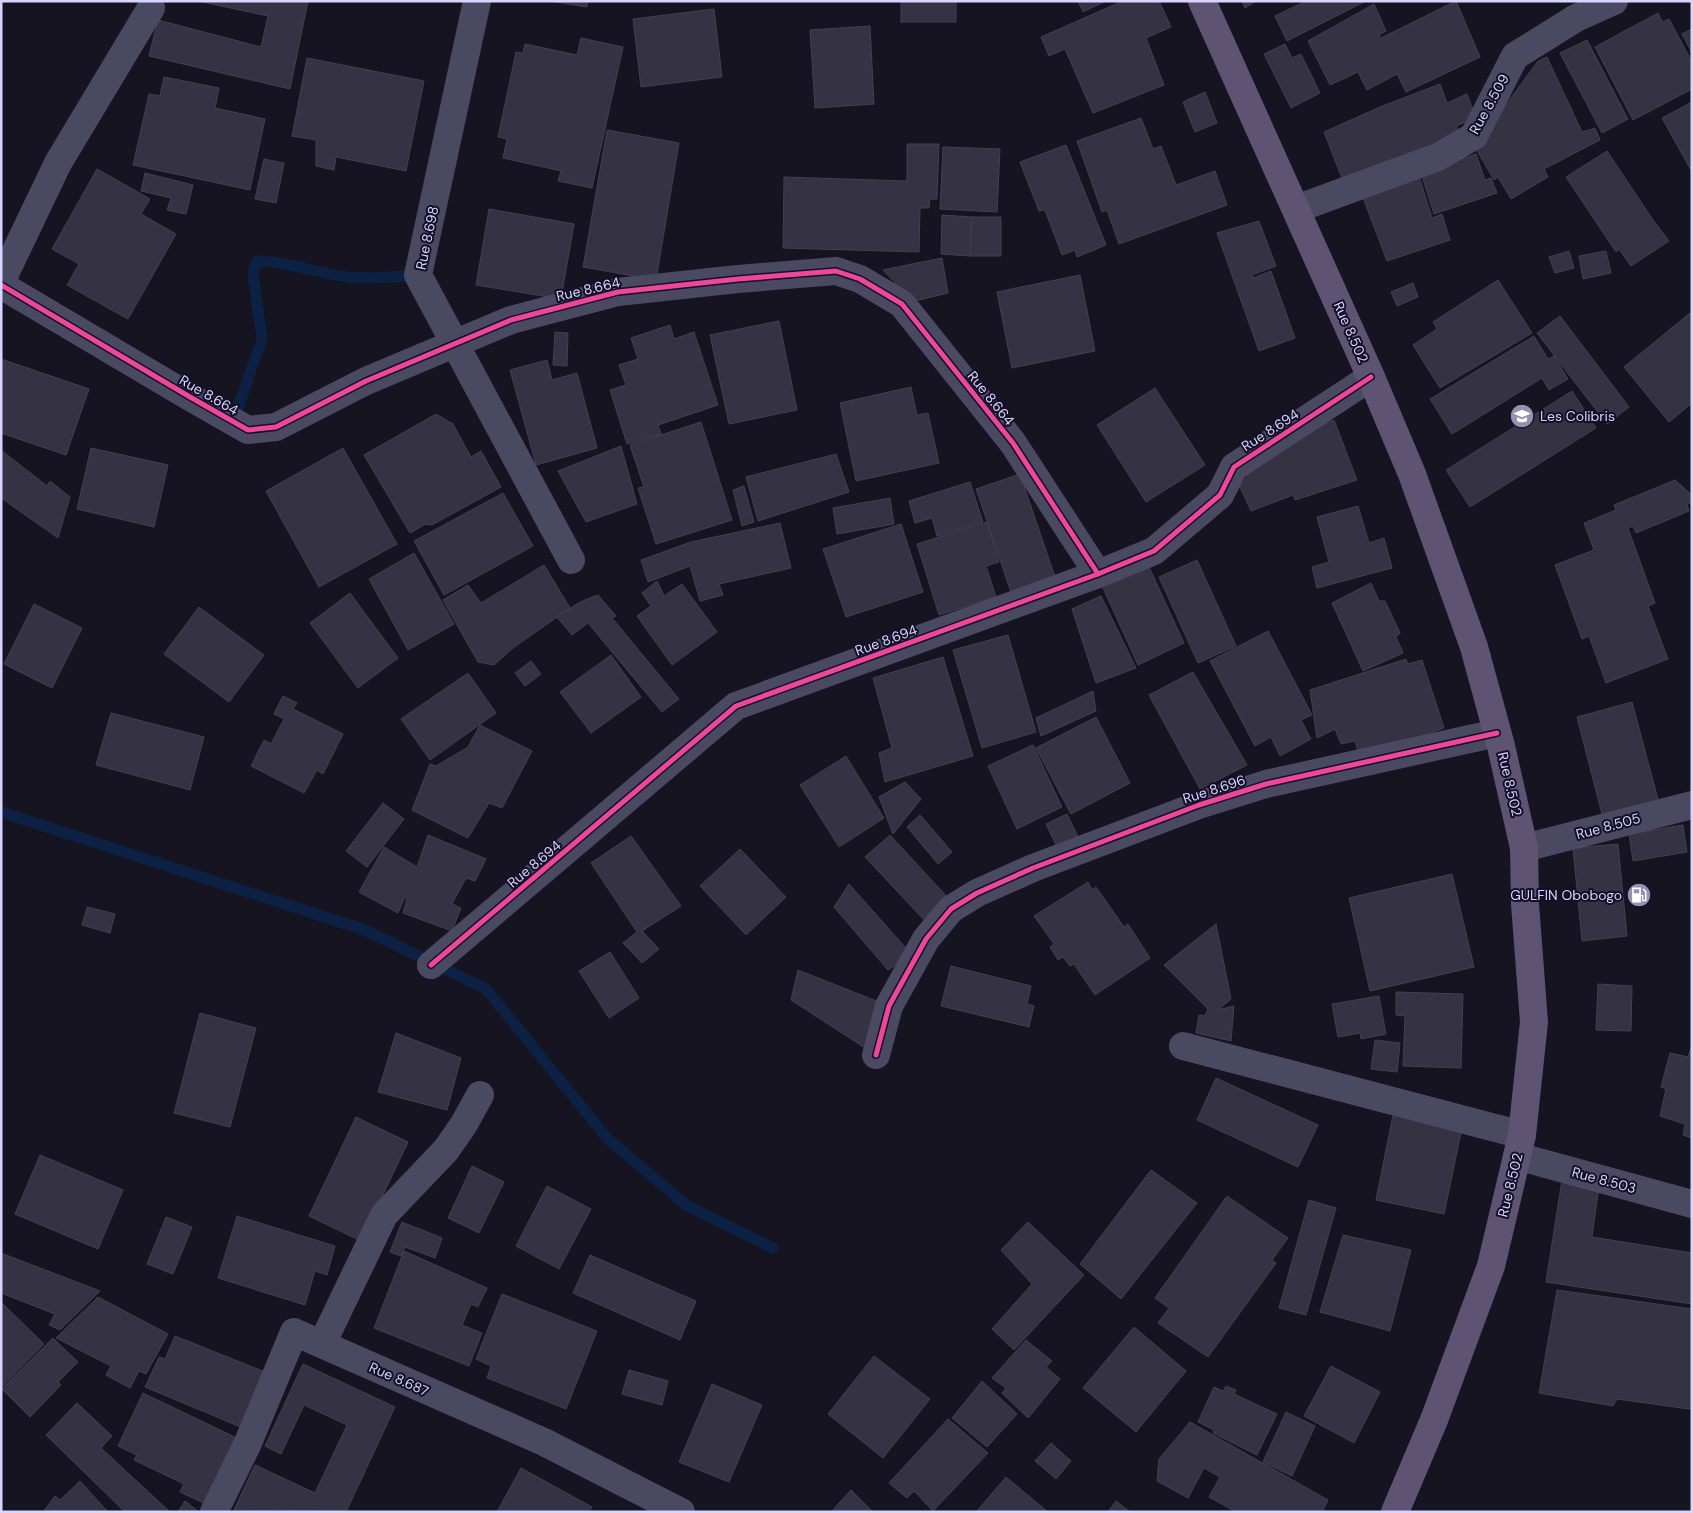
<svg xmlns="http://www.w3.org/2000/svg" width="1693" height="1513" font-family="'DM Sans',sans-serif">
<rect width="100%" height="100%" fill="#161421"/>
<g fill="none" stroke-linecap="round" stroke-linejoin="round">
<g stroke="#0d2144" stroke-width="11">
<path d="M 231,421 L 236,413 L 262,339 L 253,273 L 257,261 C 288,261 318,274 349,277 C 372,279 395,277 418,275"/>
<polyline points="1,812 365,930 486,989 607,1138 686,1205 773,1248"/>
</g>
</g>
<g fill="#343243" stroke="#433f54">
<polygon points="198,1 308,1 290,89 149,56 158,20 261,47 268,16"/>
<polygon points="550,1 588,1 587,7"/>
<rect x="901" y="1" width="55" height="21"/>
<polygon points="1078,1 1106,1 1083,12"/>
<polygon points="1123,1 1159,1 1171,27 1146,38 1164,85 1093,113 1065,49 1049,56 1041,37"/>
<polygon points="1242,1 1256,1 1245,8"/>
<polygon points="1306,1 1366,1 1287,41 1275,16"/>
<polygon points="1456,1 1480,57 1406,92 1397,74 1367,90 1358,72 1330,85 1308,41 1374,4 1386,31 1379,35 1381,38"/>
<polygon points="714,9 722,77 641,87 633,19"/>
<polygon points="1658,13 1662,22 1669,19 1692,62 1692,89 1633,120 1595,47"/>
<polygon points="870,26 874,104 815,108 810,30"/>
<polygon points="1692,29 1692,53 1682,34"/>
<polygon points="581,38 623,47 592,188 558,181 561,171 503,158 507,139 498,137 516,52 523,53 525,44 577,55"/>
<polygon points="1587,40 1628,119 1602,133 1560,53"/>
<polygon points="1285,44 1292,58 1301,54 1320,93 1291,108 1264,54"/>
<polygon points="1547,57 1582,132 1595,128 1600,140 1544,169 1548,177 1511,199 1498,177 1494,180 1475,147 1538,61"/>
<polygon points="307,58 424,81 406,171 336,157 334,170 316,166 316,140 292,136"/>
<polygon points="164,77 219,88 215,108 265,119 250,190 133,165 149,94 160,96"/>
<polygon points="1440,84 1447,103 1467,94 1476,118 1456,126 1461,138 1345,186 1324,132 1380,107"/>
<polygon points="1205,92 1217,123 1195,132 1183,102"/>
<polygon points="1692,102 1692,172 1662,118"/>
<polygon points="1141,118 1153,149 1161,146 1176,185 1215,171 1227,205 1119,244 1107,210 1102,212 1077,141"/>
<polygon points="607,130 679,143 656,280 583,267"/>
<polygon points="907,144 939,144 937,199 930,199 929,208 920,208 919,252 783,248 784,177 907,181"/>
<polygon points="1066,145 1106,245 1077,257 1075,250 1062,255 1045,210 1039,211 1020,162"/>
<polygon points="943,147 1000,149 997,212 940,209"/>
<polygon points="1607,151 1653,220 1669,241 1631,266 1619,249 1616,252 1566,177"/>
<polygon points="1476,154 1485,180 1491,178 1497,193 1434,214 1421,173"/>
<polygon points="264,159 284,163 276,203 255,199"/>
<polygon points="97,169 150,199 141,214 176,234 128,319 67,285 79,264 52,249"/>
<polygon points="145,173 193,185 186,214 167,210 171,198 141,191"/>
<polygon points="1419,176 1432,218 1442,214 1450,240 1387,261 1362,195"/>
<polygon points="489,209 574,224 561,299 476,285"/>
<polygon points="942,215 972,217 970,256 941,254"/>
<polygon points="972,217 1001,217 1001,256 970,256"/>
<polygon points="1259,221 1276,266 1252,275 1253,278 1271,271 1295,338 1259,351 1217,233"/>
<polygon points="1569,251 1574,268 1555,273 1549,257"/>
<polygon points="1606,251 1611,273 1583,279 1579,256"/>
<polygon points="942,258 948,293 919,300 912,301 883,270"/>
<polygon points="1080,275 1095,351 1012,368 997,292"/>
<polygon points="1498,280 1532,333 1440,388 1413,345 1437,329 1433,322"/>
<polygon points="1413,283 1418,297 1397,306 1391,292"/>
<polygon points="1690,313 1692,314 1692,403 1669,422 1624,367"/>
<polygon points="1560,316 1629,407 1607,424 1537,333"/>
<polygon points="779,321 797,410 729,424 710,335"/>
<polygon points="670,325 674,339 694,332 718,405 658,425 661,434 627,444 610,390 626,385 619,365 638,359 631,338"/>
<polygon points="555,332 568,333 567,366 553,365"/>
<polygon points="1534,336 1548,359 1554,356 1568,379 1549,390 1542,378 1452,434 1430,399"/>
<polygon points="1,359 89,389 66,455 1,433"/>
<polygon points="547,360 552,380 577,373 597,448 536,465 510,370"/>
<polygon points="911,387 917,415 928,413 939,463 856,481 840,403"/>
<polygon points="1155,388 1205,465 1146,502 1097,425"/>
<polygon points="1572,391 1596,428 1470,507 1446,470"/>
<polygon points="436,414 453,424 471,457 481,451 501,487 432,525 426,524 410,533 364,455"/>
<polygon points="1334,420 1357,480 1295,500 1293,495 1251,511 1240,487 1256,461 1275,444"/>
<polygon points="701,422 732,520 656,544 638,488 644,487 630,445"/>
<polygon points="621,446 637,504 586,522 558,471"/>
<polygon points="91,448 168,465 154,527 77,509"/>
<polygon points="343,448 397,544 319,587 266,491"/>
<polygon points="1,450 47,486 50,481 70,497 58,538 1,498"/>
<polygon points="836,454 849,492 758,521 746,477"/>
<polygon points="1020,474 1056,580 1012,595 976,489"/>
<polygon points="1675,480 1692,495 1692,502 1687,504 1689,511 1636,533 1633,526 1628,528 1655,603 1648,606 1668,659 1606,683 1589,636 1582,639 1555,565 1594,550 1584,523 1616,510 1614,505"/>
<polygon points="970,482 983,522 937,536 932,518 915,523 909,501"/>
<polygon points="744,486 754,522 742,526 733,490"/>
<polygon points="503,493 533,546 444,595 414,541"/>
<polygon points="890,498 894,524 837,534 833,508"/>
<polygon points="1358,506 1369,543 1384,538 1392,568 1317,588 1312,567 1329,562 1317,517"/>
<polygon points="987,522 999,562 986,566 996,597 939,615 917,544"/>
<polygon points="780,523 791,568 719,584 723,595 700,601 690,566 648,582 641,560 691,542"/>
<polygon points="901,524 923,592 846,617 823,549"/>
<polygon points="414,553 454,624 408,650 369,579"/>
<polygon points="1197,560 1236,646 1198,663 1159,577"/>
<polygon points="544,565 570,608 513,648 494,665 478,662 443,600 468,585 481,603"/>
<polygon points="1149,567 1184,643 1138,665 1103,588"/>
<polygon points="657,581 664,596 682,584 717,632 672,665 637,616 651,606 642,593"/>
<polygon points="1371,583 1379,601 1385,601 1400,633 1396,637 1403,653 1363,671 1332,603"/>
<polygon points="350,593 398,658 358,688 310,623"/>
<polygon points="598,595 616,616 612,618 679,699 662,712 588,623 572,635 557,617 580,602"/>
<polygon points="1101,596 1136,668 1096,683 1072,609"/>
<polygon points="34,604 82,628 52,688 4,664"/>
<polygon points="199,607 264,655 229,702 164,654"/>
<polygon points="1268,631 1312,715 1301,720 1311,739 1280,756 1271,737 1255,746 1210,661"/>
<polygon points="1008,635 1036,732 982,748 953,650"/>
<polygon points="611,655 641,697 591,733 560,692"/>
<polygon points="943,657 973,756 885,782 879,753 892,748 873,678"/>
<polygon points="1406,659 1408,664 1422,660 1444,728 1360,758 1355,741 1341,744 1335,729 1317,738 1310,690"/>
<polygon points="531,661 541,674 525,686 515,673"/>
<polygon points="1193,672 1247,765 1200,789 1149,695"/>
<polygon points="468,673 496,713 430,760 401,719"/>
<polygon points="1093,691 1096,711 1041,736 1036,718"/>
<polygon points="283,696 297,703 293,709 343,734 323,774 317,770 304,793 251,766 264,740 271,744 284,719 274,714"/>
<polygon points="1632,702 1659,803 1603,818 1577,717"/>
<polygon points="111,713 204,737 190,790 96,765"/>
<polygon points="1096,717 1130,783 1071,814 1036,748"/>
<polygon points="480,725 532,751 502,808 489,803 468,838 412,810 430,764 436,766 468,747"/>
<polygon points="1033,745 1062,807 1017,829 988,766"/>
<polygon points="846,756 884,818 839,847 800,785"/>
<polygon points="905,782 921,799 893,834 879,797"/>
<polygon points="383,803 404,819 367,867 346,851"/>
<polygon points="1067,814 1081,843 1060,853 1046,824"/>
<polygon points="920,815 952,852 938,864 907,827"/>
<polygon points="1683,825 1687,852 1633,861 1629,834"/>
<polygon points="428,835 486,859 475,881 466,878 452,904 461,908 452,931 403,913 407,899 405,897 398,913 359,892 384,847 417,867"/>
<polygon points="890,835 950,900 926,922 865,857"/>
<polygon points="631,836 681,906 642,931 659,949 642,963 623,943 637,932 591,863"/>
<polygon points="1618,844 1627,936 1582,941 1573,848"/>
<polygon points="740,849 786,897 746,935 700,886"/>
<polygon points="1452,874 1474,967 1370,991 1349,898"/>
<polygon points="1088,882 1092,890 1096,887 1124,927 1128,924 1150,958 1095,995 1074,964 1070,966 1063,957 1058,960 1050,947 1054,944 1034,916"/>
<polygon points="849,884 913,956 900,973 894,966 888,970 834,907"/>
<polygon points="87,907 115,914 110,933 82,925"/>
<polygon points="1216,924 1231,999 1218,1010 1234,1006 1231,1041 1196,1033 1199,1015 1205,1016 1208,1009 1164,965"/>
<polygon points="610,952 639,998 609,1018 579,971"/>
<polygon points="951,966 1031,986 1027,1004 1034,1006 1029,1027 941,1006"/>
<polygon points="798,970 889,1006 876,1055 791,1000"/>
<polygon points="1598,984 1632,986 1631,1031 1596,1030"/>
<polygon points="1396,992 1463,994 1461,1068 1403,1066 1405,1016 1396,1015"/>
<polygon points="1379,996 1386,1034 1361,1039 1360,1033 1338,1037 1332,1004"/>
<polygon points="200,1013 256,1028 230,1127 174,1113"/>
<polygon points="396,1033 461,1058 447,1110 378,1092"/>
<polygon points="1375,1040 1400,1043 1397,1072 1371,1069"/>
<polygon points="1692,1045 1692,1138 1683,1135 1685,1124 1660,1116 1666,1089 1661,1087 1670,1053 1688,1057"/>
<polygon points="1216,1078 1318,1125 1298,1167 1197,1120"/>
<polygon points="1394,1110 1462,1128 1444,1214 1376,1200"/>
<polygon points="356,1117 408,1142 361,1241 309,1216"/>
<polygon points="40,1155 123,1190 98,1249 15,1214"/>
<polygon points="472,1166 504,1182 479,1233 448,1218"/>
<polygon points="1151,1170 1197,1203 1121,1299 1080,1264"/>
<polygon points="1562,1180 1599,1186 1592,1237 1692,1253 1692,1304 1546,1282"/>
<polygon points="547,1186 591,1209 559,1269 516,1246"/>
<polygon points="1227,1196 1288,1238 1272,1260 1276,1263 1208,1357 1158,1323 1169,1308 1155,1298"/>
<polygon points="1309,1200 1336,1208 1306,1315 1279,1308"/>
<polygon points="237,1216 335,1246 327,1275 315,1271 305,1305 218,1278"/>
<polygon points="166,1217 192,1227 173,1274 147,1264"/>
<polygon points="402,1222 442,1238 435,1258 405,1247 401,1256 390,1252"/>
<polygon points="1028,1222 1084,1275 1014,1350 992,1329 1032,1284 1001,1250"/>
<polygon points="1343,1235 1411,1250 1390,1331 1320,1312"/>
<polygon points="404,1251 487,1288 478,1307 471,1304 462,1325 482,1333 469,1366 374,1328"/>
<polygon points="1,1253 100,1291 60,1330 49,1325 55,1314 1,1293"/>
<polygon points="590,1255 696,1301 680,1340 573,1293"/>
<polygon points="1557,1290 1692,1309 1692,1408 1689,1409 1617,1399 1613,1406 1539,1393"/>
<polygon points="502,1294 597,1331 566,1409 487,1378 491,1366 476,1359"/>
<polygon points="98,1297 168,1334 146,1374 139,1371 130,1388 106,1375 111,1366 56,1338"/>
<polygon points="1,1302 44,1344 1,1388"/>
<polygon points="1134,1327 1186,1371 1136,1432 1083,1388"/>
<polygon points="175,1336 270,1374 243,1428 145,1387 159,1357 165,1359"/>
<polygon points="53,1338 78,1362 58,1382 61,1385 30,1417 2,1389"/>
<polygon points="1026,1340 1052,1361 1046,1367 1060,1379 1028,1418 1002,1393 1006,1388 992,1378"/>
<polygon points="874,1356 930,1399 883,1458 828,1414"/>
<polygon points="303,1364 395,1407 346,1512 275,1510 233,1512 255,1465 315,1493 347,1425 304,1405 281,1454 265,1446"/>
<polygon points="1331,1366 1380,1392 1354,1443 1304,1416"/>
<polygon points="629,1370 668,1381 662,1405 622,1394"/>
<polygon points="982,1381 1017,1414 987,1447 952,1418"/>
<polygon points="712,1384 762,1405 729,1482 679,1462"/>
<polygon points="1226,1386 1236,1390 1234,1394 1277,1414 1257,1455 1213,1433 1214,1430 1198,1422 1214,1387 1223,1391"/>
<polygon points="143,1393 241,1440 210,1506 180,1492 184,1484 134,1460 137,1455 118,1446"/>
<polygon points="77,1403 112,1436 101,1448 170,1512 125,1512 46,1435"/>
<polygon points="1286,1412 1315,1426 1292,1476 1263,1462"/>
<polygon points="948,1419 988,1453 933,1511 914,1491 907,1498 889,1483"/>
<polygon points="1190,1422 1328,1500 1322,1512 1236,1512 1209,1497 1220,1477 1204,1468 1188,1498 1157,1481 1159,1459"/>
<polygon points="1051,1443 1071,1461 1056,1479 1035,1461"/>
<polygon points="521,1468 592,1507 589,1512 497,1512"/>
<polygon points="1006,1477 1048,1512 976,1512"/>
<polygon points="80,1481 108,1512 43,1512 55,1496 60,1500"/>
<polygon points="851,1490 873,1512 831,1512"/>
<polygon points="185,1501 199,1512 178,1512"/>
<polygon points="1116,1501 1130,1512 1108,1512"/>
</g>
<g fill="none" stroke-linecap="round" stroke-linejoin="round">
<g stroke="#4a4962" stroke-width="28">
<polyline points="477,1 418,275 571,560"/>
<polyline points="1296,209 1438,157 1474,136 1515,56 1576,18 1614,1"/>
<polyline points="1,282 58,163 151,8"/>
<polyline points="1,285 190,397 248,430 276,427 366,381 511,320 618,292 738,279 836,271 860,279 902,304 1013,443 1098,574"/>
<polyline points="1524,848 1692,805"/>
<polyline points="431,965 736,706 1098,574 1154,551 1220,495 1234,467 1371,377"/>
<polyline points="1183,1046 1522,1135"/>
<polyline points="876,1055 889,1006 926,939 951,909 977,893 1033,868 1199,805 1266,784 1497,733"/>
<polyline points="1517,1156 1692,1204"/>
<polyline points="322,1344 384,1215 446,1150 464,1124 480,1095"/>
<polyline points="214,1512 247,1445 294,1332 544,1442 681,1512"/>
</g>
<polyline stroke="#5e5373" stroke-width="28" points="1202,1 1371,377 1412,474 1474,647 1501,746 1524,848 1525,904 1534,1022 1522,1135 1491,1266 1434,1420 1395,1512"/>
<g stroke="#130f26" stroke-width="8">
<g id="cycleway">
<polyline points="1,285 190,397 248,430 276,427 366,381 511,320 618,292 738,279 836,271 860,279 902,304 1013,443 1098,574"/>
<polyline points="431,965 736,706 1098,574 1154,551 1220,495 1234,467 1371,377"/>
<polyline points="876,1055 889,1006 926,939 951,909 977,893 1033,868 1199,805 1266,784 1497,733"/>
</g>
</g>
<use href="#cycleway" stroke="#ed469a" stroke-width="5"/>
</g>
<defs>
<g id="school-disc" transform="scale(1.25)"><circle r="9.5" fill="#9591b1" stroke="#130f26"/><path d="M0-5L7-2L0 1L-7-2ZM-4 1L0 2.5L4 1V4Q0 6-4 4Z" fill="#fff"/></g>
<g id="fuel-disc" transform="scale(1.25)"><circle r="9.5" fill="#9591b1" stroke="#130f26"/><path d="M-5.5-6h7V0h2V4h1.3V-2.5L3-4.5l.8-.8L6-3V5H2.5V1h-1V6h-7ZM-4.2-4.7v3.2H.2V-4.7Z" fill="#fff"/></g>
</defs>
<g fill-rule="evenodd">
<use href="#school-disc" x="1522" y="416"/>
<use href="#fuel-disc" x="1639" y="895"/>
</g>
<g text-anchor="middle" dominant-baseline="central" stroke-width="4" stroke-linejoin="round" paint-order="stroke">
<g font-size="14" fill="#d9d4ff" stroke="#130f26">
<text transform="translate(1489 104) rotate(-61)">Rue 8.509</text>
<text transform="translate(427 238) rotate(-78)">Rue 8.698</text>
<text transform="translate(588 289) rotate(-13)">Rue 8.664</text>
<text transform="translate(1351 332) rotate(66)">Rue 8.502</text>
<text transform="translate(209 395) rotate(30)">Rue 8.664</text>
<text transform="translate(991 398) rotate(51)">Rue 8.664</text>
<text transform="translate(1270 430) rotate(-33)">Rue 8.694</text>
<text transform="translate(886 640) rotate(-20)">Rue 8.694</text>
<text transform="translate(1510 784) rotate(77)">Rue 8.502</text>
<text transform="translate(1214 789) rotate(-18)">Rue 8.696</text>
<text transform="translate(1608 826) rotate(-15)">Rue 8.505</text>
<text transform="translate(534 864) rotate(-40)">Rue 8.694</text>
<text transform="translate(1604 1180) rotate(15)">Rue 8.503</text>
<text transform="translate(1510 1185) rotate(-76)">Rue 8.502</text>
<text transform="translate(399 1379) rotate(24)">Rue 8.687</text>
</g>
<g font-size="14" fill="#d9d4ff" stroke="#130f26" text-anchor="start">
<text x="1540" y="416">Les Colibris</text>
<text x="1622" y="895" text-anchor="end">GULFIN Obobogo</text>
</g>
</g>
<rect width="1693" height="1513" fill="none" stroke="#d9d4ff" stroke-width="5"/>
</svg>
